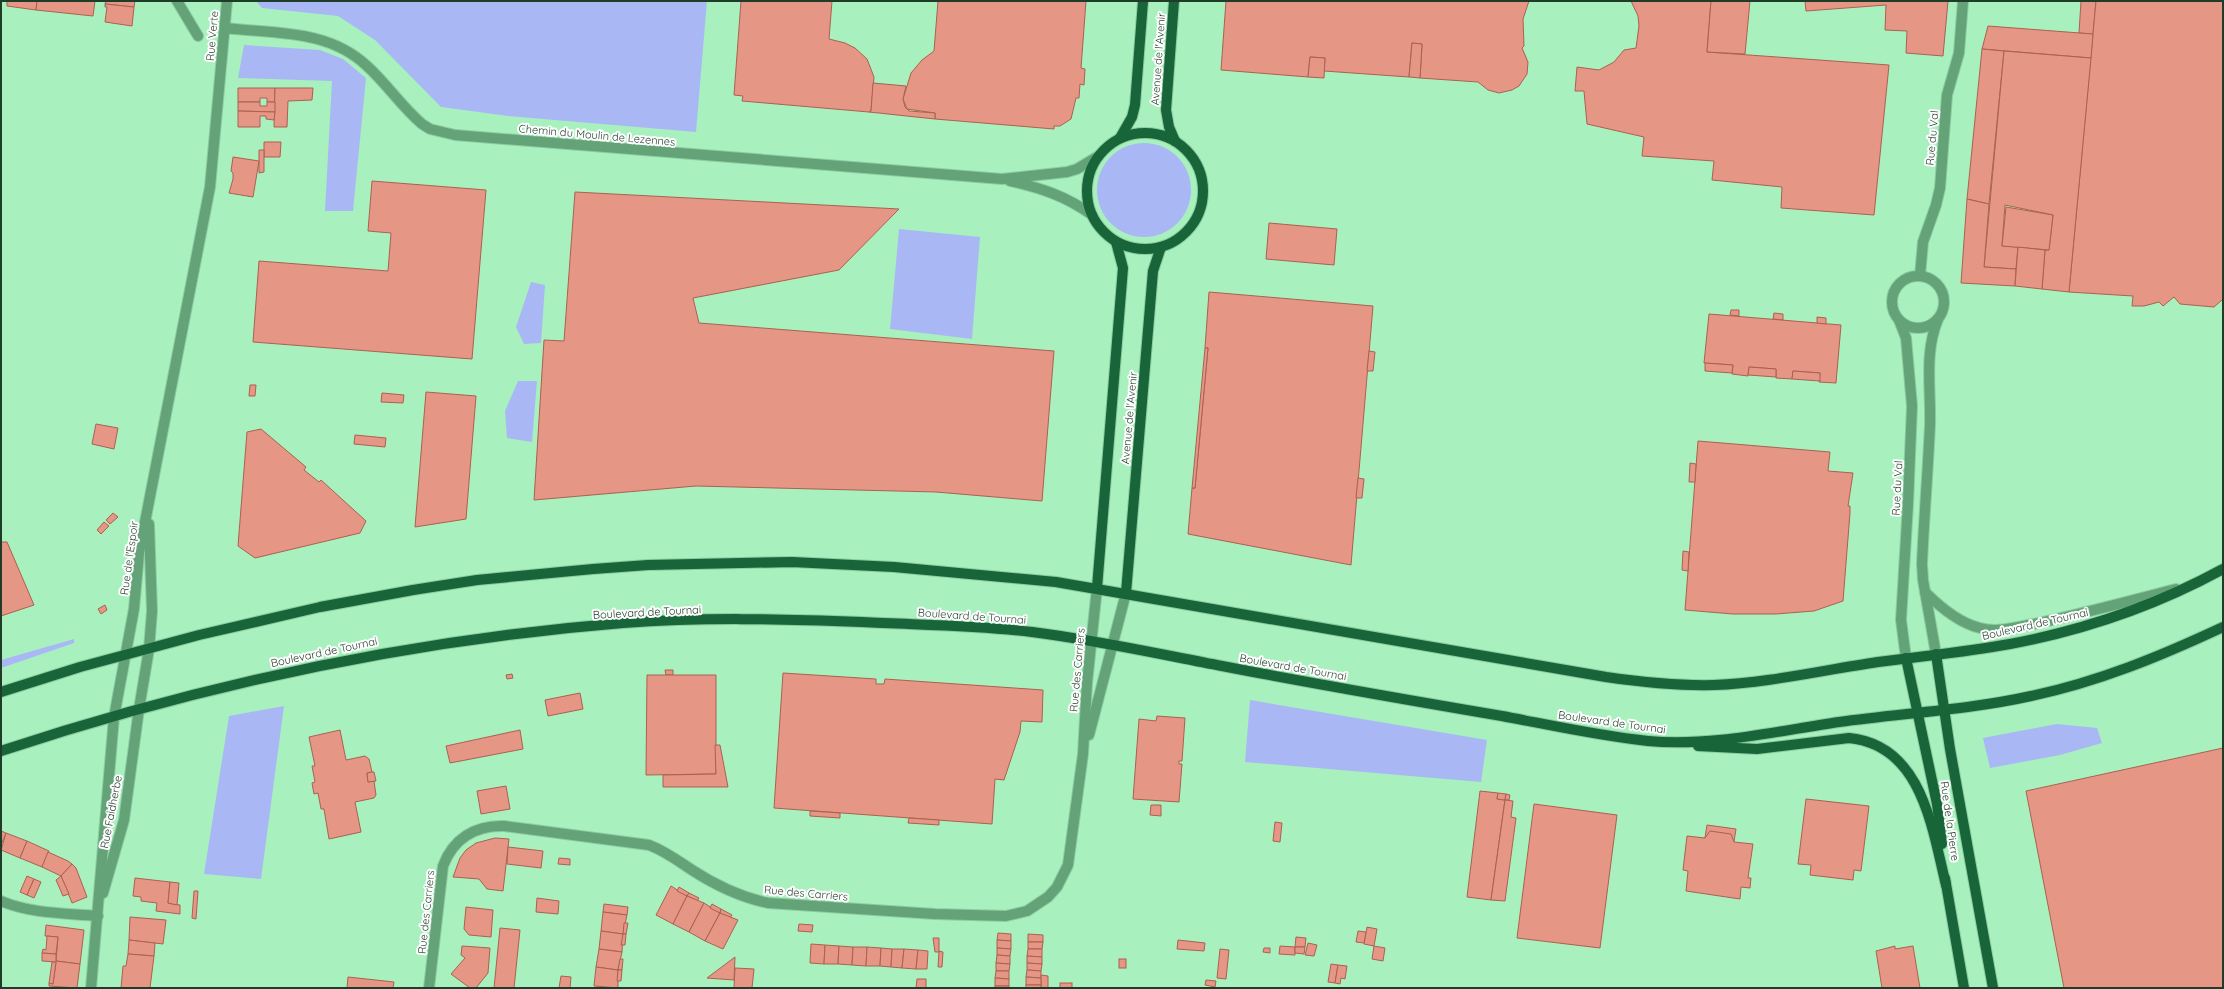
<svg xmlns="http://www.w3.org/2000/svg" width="2224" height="989" font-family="Quicksand,sans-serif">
<rect width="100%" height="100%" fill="#a8f0be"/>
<g fill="#a9b8f5">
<polygon points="256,1 707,1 696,132 508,116 441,107 375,40 338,16 262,8"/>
<polygon points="244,45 320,50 343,59 366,78 353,211 325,211 332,81 238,78"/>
<circle cx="1144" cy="190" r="47"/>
<polygon points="899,229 980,237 972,339 890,329"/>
<polygon points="531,282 545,285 541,343 524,344 516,327"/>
<polygon points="518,381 537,381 532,442 507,438 505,411"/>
<polygon points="74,639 74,643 1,668 1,660"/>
<polygon points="1250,700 1487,740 1481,782 1245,762"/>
<polygon points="284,706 261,879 204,874 229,716"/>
<polygon points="2057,724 2097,728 2102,743 2060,755 1990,768 1983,738"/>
</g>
<g fill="#e59684" stroke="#ab6151">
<polygon points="7,1 37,1 36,10 7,6"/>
<polygon points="37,1 95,1 93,16 36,10"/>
<polygon points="106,1 135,1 134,7 105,4"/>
<polygon points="741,1 832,1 829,39 845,43 855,48 867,59 874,77 871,111 869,112 742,101 743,96 734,95"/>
<polygon points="938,1 1086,1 1081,68 1085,69 1084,85 1080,84 1079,98 1076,98 1071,119 1060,126 1054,126 1054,129 935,119 935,113 907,109 903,99 911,73 922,60 934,51"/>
<polygon points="1226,1 1529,1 1523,19 1524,46 1522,48 1528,62 1527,74 1519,86 1512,90 1499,93 1488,90 1478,82 1420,78 1422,44 1412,43 1409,77 1324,71 1325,58 1310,57 1308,77 1221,70"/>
<polygon points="1631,1 1711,1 1707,52 1889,65 1874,215 1781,208 1782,187 1712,180 1714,161 1642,156 1644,137 1587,124 1584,91 1575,91 1577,67 1599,70 1614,62 1624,50 1636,48 1639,26 1638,16"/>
<polygon points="1711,1 1750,1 1745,54 1707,52"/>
<polygon points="1805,1 1948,1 1943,56 1906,53 1907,31 1885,30 1886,5 1806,11"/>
<polygon points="2081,1 2096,1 2093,34 2079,33"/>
<polygon points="2096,1 2223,1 2223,302 2222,300 2214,307 2180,304 2174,297 2163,306 2159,302 2144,306 2132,306 2133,296 2069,292"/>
<polygon points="105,4 134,7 132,26 105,22 107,7 105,7"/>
<polygon points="1988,26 2093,34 2091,58 1982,49"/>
<polygon points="1412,43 1422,44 1420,78 1409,77"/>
<polygon points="1982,49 2004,51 1989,204 1967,199"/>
<polygon points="2004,51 2091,58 2069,292 2042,289 2045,250 2049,250 2053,215 2005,205 2002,246 2018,247 2016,269 1984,267"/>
<polygon points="1310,57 1325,58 1324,78 1308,77"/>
<polygon points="873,83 906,86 903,99 905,107 909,111 935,113 935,119 869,112 871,111"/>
<polygon points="238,88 275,88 275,102 267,102 267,98 260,98 260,102 238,102"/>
<polygon points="275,88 313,88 312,100 288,101 287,127 274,127"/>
<polygon points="238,102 260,102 260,106 267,106 267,102 275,102 275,112 238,111"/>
<polygon points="238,111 275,112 274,120 266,119 266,116 260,116 260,127 238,127"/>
<polygon points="264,142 281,142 280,157 264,157"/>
<polygon points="259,150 264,150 264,172 259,173"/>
<polygon points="233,157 259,161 253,197 229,193 233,179 233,173 231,171"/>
<polygon points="372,181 486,190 472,359 253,342 259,261 388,271 391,233 368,231"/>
<polygon points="575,192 899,209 839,270 693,298 699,323 1054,351 1042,501 936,492 696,486 534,500 544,340 564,341"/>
<polygon points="1967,199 1989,204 1984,267 2016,269 2015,286 1961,283"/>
<polygon points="2006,207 2053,215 2049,250 2002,246"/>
<polygon points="1269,223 1337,229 1334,265 1266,259"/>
<polygon points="2018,247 2045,250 2042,289 2015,286"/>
<polygon points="1209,292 1373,306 1351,565 1188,534 1192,488 1195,488 1208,348 1205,348"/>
<polygon points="1731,310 1739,310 1739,316 1730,315"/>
<polygon points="1774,313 1783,314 1783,320 1773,319"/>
<polygon points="1709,314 1841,325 1836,383 1819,382 1820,373 1793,371 1792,379 1776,378 1776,369 1749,367 1748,376 1732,374 1733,365 1704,363"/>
<polygon points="1817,317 1826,318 1826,324 1817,323"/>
<polygon points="1205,348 1208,348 1195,488 1192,488"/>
<polygon points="1369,351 1375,352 1373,371 1367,371"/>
<polygon points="1705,363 1733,365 1732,373 1705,371"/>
<polygon points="1749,367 1776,369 1776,377 1748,375"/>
<polygon points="1793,371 1820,373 1820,381 1792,379"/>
<polygon points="250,385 256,385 255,396 249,396"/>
<polygon points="426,392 476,396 466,519 415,527"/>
<polygon points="382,393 404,395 403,403 381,402"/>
<polygon points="96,424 118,428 114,449 92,444"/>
<polygon points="261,429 306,467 304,470 319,482 321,480 366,521 360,533 255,558 238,546 247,432"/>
<polygon points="355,435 386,438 385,447 354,444"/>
<polygon points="1698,441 1830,452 1828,471 1853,473 1848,506 1850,506 1850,513 1843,601 1814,611 1776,614 1733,614 1685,610"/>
<polygon points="1690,463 1696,464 1695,482 1689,482"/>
<polygon points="1358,478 1364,479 1362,498 1356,498"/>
<polygon points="113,513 118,517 110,524 106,520"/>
<polygon points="104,522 109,526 101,534 97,530"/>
<polygon points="1,542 7,542 34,605 1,616"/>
<polygon points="1683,551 1689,552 1688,571 1682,570"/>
<polygon points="105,605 107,610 101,614 98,609"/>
<polygon points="665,670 673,670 673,675 666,675"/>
<polygon points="783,673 876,679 876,684 884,684 885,679 1043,690 1042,722 1021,721 1020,732 1004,780 995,779 992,824 774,808"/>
<polygon points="512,674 513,678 507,679 506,675"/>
<polygon points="647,675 716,675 716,774 646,775"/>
<polygon points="580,693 583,709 548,716 545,700"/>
<polygon points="1157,716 1185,718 1182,761 1179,761 1179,764 1182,764 1179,802 1133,799 1139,719 1156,721"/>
<polygon points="340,730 346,760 365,756 369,759 372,772 367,773 368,782 374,781 376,795 374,798 355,802 361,832 329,839 324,809 321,809 318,793 314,794 312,783 315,782 312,766 315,766 309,737"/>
<polygon points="520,730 523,749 450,763 446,746"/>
<polygon points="715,745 720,745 728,787 663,787 663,775 716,774"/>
<polygon points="2223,748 2223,988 2064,988 2026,791"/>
<polygon points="372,772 374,772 376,781 368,782 367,773"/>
<polygon points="506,786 510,809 481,814 477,791"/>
<polygon points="1480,791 1498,793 1497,799 1505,800 1491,900 1467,897"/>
<polygon points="1498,793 1506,794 1505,800 1497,799"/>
<polygon points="1506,794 1510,795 1509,800 1505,800"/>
<polygon points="1806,799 1869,806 1861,871 1854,870 1853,880 1810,875 1811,865 1798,864"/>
<polygon points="1505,800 1513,801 1511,817 1516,818 1505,901 1491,900"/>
<polygon points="1534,804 1617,815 1600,948 1517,938"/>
<polygon points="1151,805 1161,805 1161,816 1150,815"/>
<polygon points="810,811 840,813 840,818 810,816"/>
<polygon points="909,818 939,820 939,825 908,823"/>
<polygon points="1275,822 1282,823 1280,842 1273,841"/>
<polygon points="1707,825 1736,829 1733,848 1704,844"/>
<polygon points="1,831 6,833 1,845"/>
<polygon points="1710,831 1731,834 1734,842 1753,844 1748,878 1751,878 1750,888 1741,887 1740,899 1686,891 1688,871 1683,870 1687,836 1705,838"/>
<polygon points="6,833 27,841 20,858 1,850"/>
<polygon points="495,838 509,839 503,891 487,889 479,879 453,877 460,858 466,850 476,843"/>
<polygon points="27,841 49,851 42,867 20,858"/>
<polygon points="508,847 543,851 541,868 507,864"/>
<polygon points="48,852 68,861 72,864 61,876 42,867"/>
<polygon points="559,858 570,859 570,865 558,864"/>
<polygon points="72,864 76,868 87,897 72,903 61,876"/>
<polygon points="27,876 34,879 27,895 20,892"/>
<polygon points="61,876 69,894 63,896 56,880"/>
<polygon points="135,878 170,882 168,903 180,905 180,914 156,911 157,903 141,901 141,897 133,896"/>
<polygon points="34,879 41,882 34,898 27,895"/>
<polygon points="170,882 179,883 177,905 168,903"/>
<polygon points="671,886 687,896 673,924 656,915"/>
<polygon points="679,887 689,893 687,896 677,891"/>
<polygon points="194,891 198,891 196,919 192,918"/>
<polygon points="689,893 699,898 697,901 687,896"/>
<polygon points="687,896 704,903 689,932 673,924"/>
<polygon points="537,898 559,901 558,914 536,912"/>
<polygon points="704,903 720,913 705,941 689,932"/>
<polygon points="604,904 628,907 627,915 603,912"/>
<polygon points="712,904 721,909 720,913 710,908"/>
<polygon points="466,907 493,910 491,937 469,935 464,929"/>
<polygon points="721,909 732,915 730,918 720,913"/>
<polygon points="603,912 627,915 623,934 601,931"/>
<polygon points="720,913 738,920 723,949 705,941"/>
<polygon points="130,917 166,920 163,944 129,940"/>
<polygon points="624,923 628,923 626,934 623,934"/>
<polygon points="799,924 813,925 812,932 798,931"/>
<polygon points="46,925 84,930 80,964 56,961 58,937 45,936"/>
<polygon points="1367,927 1377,929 1374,946 1364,944"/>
<polygon points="500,928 520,930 514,988 494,988"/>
<polygon points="601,931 623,934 622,952 599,949"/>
<polygon points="1358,931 1366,932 1364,943 1356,942"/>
<polygon points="998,933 1011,934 1011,941 997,940"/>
<polygon points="623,934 626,934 625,945 621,945"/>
<polygon points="1028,934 1043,935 1043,942 1028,942"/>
<polygon points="47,936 58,937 56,954 42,953 43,949 46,950"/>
<polygon points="1296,937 1306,938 1305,947 1295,947"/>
<polygon points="933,938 939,938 939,952 935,952"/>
<polygon points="129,940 155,943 154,956 128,954"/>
<polygon points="997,940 1011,941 1011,949 997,948"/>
<polygon points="1178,940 1205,943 1204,951 1177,949"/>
<polygon points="1028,942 1043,942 1042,949 1028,949"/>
<polygon points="1308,943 1317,945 1314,956 1305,955"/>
<polygon points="811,944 825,945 824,964 810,963"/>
<polygon points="825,945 839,946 838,964 824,964"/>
<polygon points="462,946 490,948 488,973 476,988 470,988 451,974 465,958 461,955"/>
<polygon points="839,946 853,947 852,965 838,964"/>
<polygon points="1280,946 1295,947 1295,955 1279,954"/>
<polygon points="1374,946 1385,948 1383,961 1372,959"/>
<polygon points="1895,946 1895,949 1913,946 1920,988 1882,988 1876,951"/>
<polygon points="853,947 867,947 866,966 852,965"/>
<polygon points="867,947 881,948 880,966 866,966"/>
<polygon points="1295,947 1305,947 1304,954 1295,953"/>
<polygon points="881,948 892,949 891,967 880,966"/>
<polygon points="997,948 1011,949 1010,956 997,955"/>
<polygon points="1264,948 1270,948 1270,953 1263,952"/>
<polygon points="599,949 622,952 618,970 596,967"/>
<polygon points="892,949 904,949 902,968 891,967"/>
<polygon points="904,949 918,950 916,969 902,968"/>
<polygon points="1028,949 1042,949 1042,957 1027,956"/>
<polygon points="1220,949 1229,950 1226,979 1217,978"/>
<polygon points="918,950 928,951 927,969 916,969"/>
<polygon points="939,951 943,952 942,967 938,967"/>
<polygon points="42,953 56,954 56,961 80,964 77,988 49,986 49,983 53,984 56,962 42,961"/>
<polygon points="128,954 154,956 150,988 121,988 123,966 126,966"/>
<polygon points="997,955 1010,956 1010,964 996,963"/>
<polygon points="1027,956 1042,957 1042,964 1027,963"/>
<polygon points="735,957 734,980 707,978"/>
<polygon points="620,959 623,959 622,970 618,970"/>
<rect x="1119" y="959" width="7" height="9"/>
<polygon points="52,962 56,962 53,984 49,983"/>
<polygon points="996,963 1010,964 1009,971 996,971"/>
<polygon points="1027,963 1042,964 1041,971 1027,970"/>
<polygon points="1331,964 1338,965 1335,983 1328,982"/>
<polygon points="1338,965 1347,966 1345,979 1341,978 1340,984 1335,983"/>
<polygon points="596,967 618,970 618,988 594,986"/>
<polygon points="735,968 754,969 752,988 734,988"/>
<polygon points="618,970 622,970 621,981 617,981"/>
<polygon points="1027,970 1041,971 1041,978 1026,977"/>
<polygon points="996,971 1009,971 1009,979 995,978"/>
<polygon points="1041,975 1048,976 1048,988 1041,988"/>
<polygon points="561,976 571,977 570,988 559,988"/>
<polygon points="348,977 394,982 393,988 347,988"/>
<polygon points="1026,977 1041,978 1041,985 1026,985"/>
<polygon points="995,978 1009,979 1009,986 995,986"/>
<polygon points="917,979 926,979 926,988 916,988"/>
<polygon points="1206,980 1216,981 1215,987 1205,985"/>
<rect x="1060" y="983" width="12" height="5"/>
<rect x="1026" y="985" width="15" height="3"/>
<rect x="995" y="986" width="14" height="2"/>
</g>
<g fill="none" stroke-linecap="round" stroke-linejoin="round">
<g stroke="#8ccca0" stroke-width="12">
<g id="minor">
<polyline points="177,1 198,36"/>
<path d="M 225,28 C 275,34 328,29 367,66 C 387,84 401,106 422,124 L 430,129 L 455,135 L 1002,179 L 1067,172 L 1077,169 L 1097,157"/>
<path d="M 1010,181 C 1041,188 1066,196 1092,215"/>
<polyline points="1920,276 1923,242 1936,205 1940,188 1947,95 1959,53 1963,1"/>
<circle cx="1918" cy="302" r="26"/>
<polyline points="1899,320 1906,338 1912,406 1908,504 1901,620 1906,658"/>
<path d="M 1925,592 C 1940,607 1959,623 1980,628 C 1998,633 2017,627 2034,624 C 2082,614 2129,601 2176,589"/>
<path d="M 1936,654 L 1923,580 L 1922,564 C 1924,517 1928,471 1930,424 C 1931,388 1924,353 1938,319"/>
<polyline points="1089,735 1126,593"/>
<polyline points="103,893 124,820 139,709 149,649 152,611 149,524"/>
<path d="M 1,901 C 32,914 65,913 98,916"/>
<polyline points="91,988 114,717 134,609 139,553 210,187 227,1"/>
<path d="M 429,988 L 443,866 C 453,839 475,825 504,826 L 649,845 C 665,851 677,860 692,870 C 715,885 740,897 768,903 L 935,914 L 1006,916 L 1027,911 L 1048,897 L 1057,887 L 1068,865 L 1083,754 L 1087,683 L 1097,588"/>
</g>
</g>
<g stroke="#8ccca0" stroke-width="12">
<g id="major">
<polyline points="1174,1 1166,110 1169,127 1175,141"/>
<circle cx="1145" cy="191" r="58"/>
<polyline points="1120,138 1132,117 1135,105 1143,1"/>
<polyline points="1097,588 1123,268 1116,242"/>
<polyline points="1126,593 1153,271 1161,247"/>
<polyline points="1936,654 1950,749 1993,988"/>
<polyline points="1906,658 1937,804 1942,844"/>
<path d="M 1,692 L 80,667 L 199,635 L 320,607 L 413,590 L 477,580 L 593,569 L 648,565 L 792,562 L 894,567 L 1056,582 L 1606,677 C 1641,682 1677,686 1714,685 C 1768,683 1823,670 1878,662 C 1922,656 1967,652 2010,644 C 2085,630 2157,605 2223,569"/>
<path d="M 1698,746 L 1757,749 L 1849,738 C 1922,745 1932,828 1946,885"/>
<path d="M 1,751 C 204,684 410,640 623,623 C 702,617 782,619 862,622 C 918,625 976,625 1032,632 C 1096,640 1159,654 1222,666 C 1315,684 1408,700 1502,716 C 1550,725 1599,736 1648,741 C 1711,747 1777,731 1839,722 C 1903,713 1968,710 2031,696 C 2098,682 2161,656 2223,627"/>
<polyline points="1945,878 1964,988"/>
</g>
</g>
<use href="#minor" stroke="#64a278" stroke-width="10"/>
<use href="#major" stroke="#176539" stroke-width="10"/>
</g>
<g text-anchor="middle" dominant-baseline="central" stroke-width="4" stroke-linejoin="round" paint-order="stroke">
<g font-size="11" fill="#1e3c28" stroke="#fdfdfd">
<text transform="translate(212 36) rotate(-85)">Rue Verte</text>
<text transform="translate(1158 59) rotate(-86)">Avenue de l'Avenir</text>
<text transform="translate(597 135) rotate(5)">Chemin du Moulin de Lezennes</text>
<text transform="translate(1932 138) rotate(-85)">Rue du Val</text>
<text transform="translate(1129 418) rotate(-85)">Avenue de l'Avenir</text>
<text transform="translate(1897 488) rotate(-87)">Rue du Val</text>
<text transform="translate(129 558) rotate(-82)">Rue de l'Espoir</text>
<text transform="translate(647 612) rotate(-3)">Boulevard de Tournai</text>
<text transform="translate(972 616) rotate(4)">Boulevard de Tournai</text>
<text transform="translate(2035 624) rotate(-13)">Boulevard de Tournai</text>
<text transform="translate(324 652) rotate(-12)">Boulevard de Tournai</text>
<text transform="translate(1293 667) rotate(10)">Boulevard de Tournai</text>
<text transform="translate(1077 670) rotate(-85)">Rue des Carriers</text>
<text transform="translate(1612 722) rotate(8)">Boulevard de Tournai</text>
<text transform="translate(111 812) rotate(-79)">Rue Faidherbe</text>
<text transform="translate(1950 821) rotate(82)">Rue de la Pierre</text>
<text transform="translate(806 893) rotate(5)">Rue des Carriers</text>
<text transform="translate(426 912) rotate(-84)">Rue des Carriers</text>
</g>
</g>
<rect width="2224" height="989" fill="none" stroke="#1e3c28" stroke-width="4"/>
</svg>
